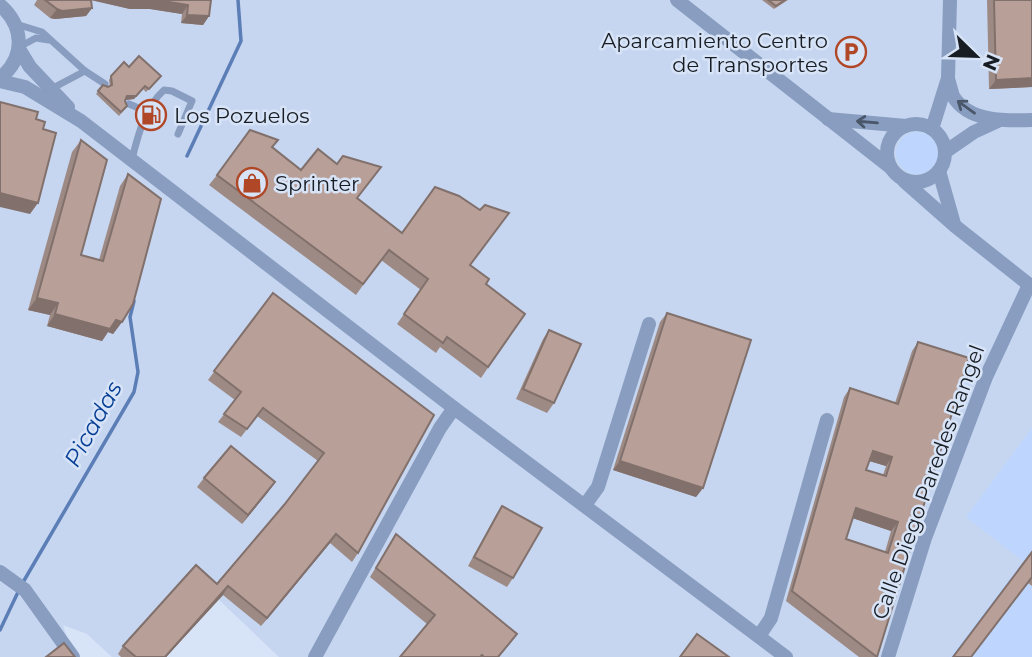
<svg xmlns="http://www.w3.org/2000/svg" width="1032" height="657" font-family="Montserrat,sans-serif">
<rect width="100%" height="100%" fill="#d7e3f7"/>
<polygon fill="#c6d6f1" points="0,0 1032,0 1032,657 279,657 195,577 119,657 112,657 87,634 63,625 69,644 79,657 0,657"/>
<g fill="#bed6fd">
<circle cx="917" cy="153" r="21"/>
<polygon points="1032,428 1032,657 950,657 1023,561 966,517"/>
</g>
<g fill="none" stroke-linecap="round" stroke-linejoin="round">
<g stroke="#5c7eb6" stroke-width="3.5">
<polyline points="187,156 241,41 238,0"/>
<polyline points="22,584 134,392 138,372 130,317 134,301"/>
<polyline points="0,630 19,590"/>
</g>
<g stroke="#889dbf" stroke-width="7">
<polyline points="16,24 42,32 85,71 105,84"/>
<polyline points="19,47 36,38 49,40"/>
<polyline points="51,89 85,71"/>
<polyline points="129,104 148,112"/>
<path d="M 132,159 C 138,135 145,107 164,90 L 172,91 L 192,101 L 178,134"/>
</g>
<g stroke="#889dbf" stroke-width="14">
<polyline points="677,0 890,167"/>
<path d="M 0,5 C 24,26 26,57 0,78"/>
<polyline points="19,49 30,67 68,107"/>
<path d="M 948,79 C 950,84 951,91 953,96 C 968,122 1006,121 1032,120"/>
<polyline points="0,81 25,87 81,121 454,408 786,657"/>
<polyline points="828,119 906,126"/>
<circle cx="916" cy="153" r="29"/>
<polyline points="932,129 948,78 950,0"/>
<polyline points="945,152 974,132 998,121"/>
<polyline points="939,171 954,224"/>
<polyline points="904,181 955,226 1032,287"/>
<polyline points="585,505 598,487 649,324"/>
<polyline points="0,572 25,590 73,657"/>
<polyline points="759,636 771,618 827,420"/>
<polyline points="315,657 440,428 454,408"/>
<polyline points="888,657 925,538 986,377 1029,285"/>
</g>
</g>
<g fill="#9e8a84" fill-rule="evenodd">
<polygon points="37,0 211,0 209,16 203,25 181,23 182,14 150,9 130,9 91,0 92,8 86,16 55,19 50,18 34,5"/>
<polygon points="762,0 788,0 774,9"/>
<polygon points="987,0 1032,0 1032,87 989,89"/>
<polygon points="129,67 159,79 146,92 143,89 134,99 126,100 125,101 127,106 119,116 96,94 103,85 108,87 110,86 109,80 111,76"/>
<polygon points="81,140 81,255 99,260 120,186 128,174 122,322 113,334 108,332 102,341 47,326 50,315 28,310 72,152"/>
<polygon points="272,147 301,170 358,199 402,233 470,265 486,284 525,314 481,378 440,347 436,353 397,324 421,290 381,260 356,295 209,185 217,175"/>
<polygon points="273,293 358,553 352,562 330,543 261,626 223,595 166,657 121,657 118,654 123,646 217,584 284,505 318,461 257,416 241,437 218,422 235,400 208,380"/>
<polygon points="667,313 703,488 696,497 613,470 660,322"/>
<polygon points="549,330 554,403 547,413 516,399 543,339"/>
<path d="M 918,342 L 969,358 L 877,657 L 859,657 L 786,601 L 844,397 L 850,388 L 895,403 L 912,351 ZM 869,461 L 886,466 L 883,475 L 866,470 ZM 853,518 L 891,531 L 885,552 L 846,539 Z"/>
<polygon points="204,478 268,492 242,524 197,487"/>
<polygon points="502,506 513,578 507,587 468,566 496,515"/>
<polygon points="396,534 510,643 499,657 400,657 427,624 370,577"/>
<polygon points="1032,552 1032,586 1028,583"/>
</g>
<g fill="#81706b">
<polygon points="91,0 157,0 188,5 182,14 150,9 130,9"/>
<polygon points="92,8 86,16 55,19 50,18 57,9"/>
<polygon points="187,15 209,16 203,25 181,23"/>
<polygon points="1032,78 1032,87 989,89 996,80"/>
<polygon points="143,89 134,99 125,100 127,96"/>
<polygon points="0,193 38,203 30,214 0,207"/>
<polygon points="37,298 58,303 50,315 28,310"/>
<polygon points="55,314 116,320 122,322 113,334 108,332 102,341 47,326"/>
<polygon points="873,451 892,457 886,466 866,460"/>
<polygon points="620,461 703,488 696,497 613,470"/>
<polygon points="275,482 268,492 242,524 248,515"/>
<polygon points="856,508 898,522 891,531 849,517"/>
<polygon points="336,534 330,543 261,626 267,618"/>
<polygon points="228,586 223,595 166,657 165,657"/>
</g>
<g fill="#b8a099" stroke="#81706b" stroke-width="2" fill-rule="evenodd">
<polygon points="45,0 91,0 92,8 62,11 57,9"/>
<polygon points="157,0 211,0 209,16 187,15 188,5"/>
<polygon points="768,0 785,0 776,6"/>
<polygon points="994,0 1032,0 1032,78 996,80"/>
<polygon points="139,56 161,76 149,89 145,86 136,96 127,96 125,101 127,106 121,112 98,91 103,85 108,87 112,85 111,76 124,62 129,67"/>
<polygon points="0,102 38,112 36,119 45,122 43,129 56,133 38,203 0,193"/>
<polygon points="250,130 278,140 272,147 301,170 318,149 337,164 343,156 381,167 357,198 402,233 435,187 459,196 480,210 485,205 509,213 470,265 489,279 486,284 525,314 488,367 447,337 443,343 404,314 428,279 389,250 363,284 217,175"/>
<polygon points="81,140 107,160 81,255 103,261 128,174 161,199 133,304 122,322 116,320 110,329 55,314 58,303 37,298"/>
<polygon points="273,293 434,415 358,553 336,534 267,618 228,586 165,657 136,657 123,646 196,565 217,584 284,505 324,453 263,408 247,429 224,414 241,392 214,371"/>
<polygon points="667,313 751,340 703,488 620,461"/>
<polygon points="549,330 581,344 554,403 523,389"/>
<path d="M 918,342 L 969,358 L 877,657 L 792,591 L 850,388 L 898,404 ZM 873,451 L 892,457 L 886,476 L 866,470 ZM 856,508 L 898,522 L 888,553 L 846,539 Z"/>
<polygon points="231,446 275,482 248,515 204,478"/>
<polygon points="502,506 542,528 513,578 474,557"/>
<polygon points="396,534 517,634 498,657 484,657 482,655 480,657 400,657 435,615 376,568"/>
<polygon points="1032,552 1032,577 971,657 953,657"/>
<polygon points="697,634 729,657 680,657"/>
<polygon points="64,643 75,657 46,657"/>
</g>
<defs><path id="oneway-shaft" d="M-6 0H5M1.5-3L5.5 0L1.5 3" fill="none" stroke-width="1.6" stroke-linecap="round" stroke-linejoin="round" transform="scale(1.75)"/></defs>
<g stroke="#4a576a">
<use href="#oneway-shaft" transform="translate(966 107) rotate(-144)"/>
<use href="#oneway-shaft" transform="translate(867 122) rotate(-175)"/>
</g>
<defs>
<g id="parking-ring" transform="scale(1.575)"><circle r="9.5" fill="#d7e3f7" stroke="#b04827" stroke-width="1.5"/><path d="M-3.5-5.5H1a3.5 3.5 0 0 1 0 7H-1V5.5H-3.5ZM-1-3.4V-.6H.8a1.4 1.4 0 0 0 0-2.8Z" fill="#b04827"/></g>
<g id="fuel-ring" transform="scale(1.575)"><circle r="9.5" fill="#d7e3f7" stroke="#b04827" stroke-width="1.5"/><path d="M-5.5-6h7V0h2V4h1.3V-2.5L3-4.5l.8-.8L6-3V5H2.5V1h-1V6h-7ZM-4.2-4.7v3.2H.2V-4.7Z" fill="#b04827"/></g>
<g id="shop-ring" transform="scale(1.575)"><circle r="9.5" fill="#d7e3f7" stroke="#b04827" stroke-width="1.5"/><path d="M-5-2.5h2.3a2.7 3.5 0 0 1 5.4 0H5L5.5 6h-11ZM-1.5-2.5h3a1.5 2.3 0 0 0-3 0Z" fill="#b04827"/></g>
</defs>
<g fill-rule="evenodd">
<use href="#parking-ring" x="851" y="52"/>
<use href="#fuel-ring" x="151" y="115"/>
<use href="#shop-ring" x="252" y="183"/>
</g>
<g text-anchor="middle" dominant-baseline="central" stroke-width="5" stroke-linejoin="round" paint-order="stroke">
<g font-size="21" fill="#181d24" stroke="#d7e3f7" text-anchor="start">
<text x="828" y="40" text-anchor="end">Aparcamiento Centro<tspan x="828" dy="24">de Transportes</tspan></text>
<text x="174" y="115">Los Pozuelos</text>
<text x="275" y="183">Sprinter</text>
</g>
<g font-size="21" fill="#181d24" stroke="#d7e3f7">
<text transform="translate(928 482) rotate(-70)">Calle Diego Paredes Rangel</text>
</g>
<g font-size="23" font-style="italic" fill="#063e95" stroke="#d7e3f7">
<text transform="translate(93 424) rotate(-61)">Picadas</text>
</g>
</g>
<g transform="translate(976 56) rotate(113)" stroke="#d7e3f7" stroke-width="5" paint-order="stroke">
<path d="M0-5L12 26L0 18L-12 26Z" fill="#181d24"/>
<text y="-10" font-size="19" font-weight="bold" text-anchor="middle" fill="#181d24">N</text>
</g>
</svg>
